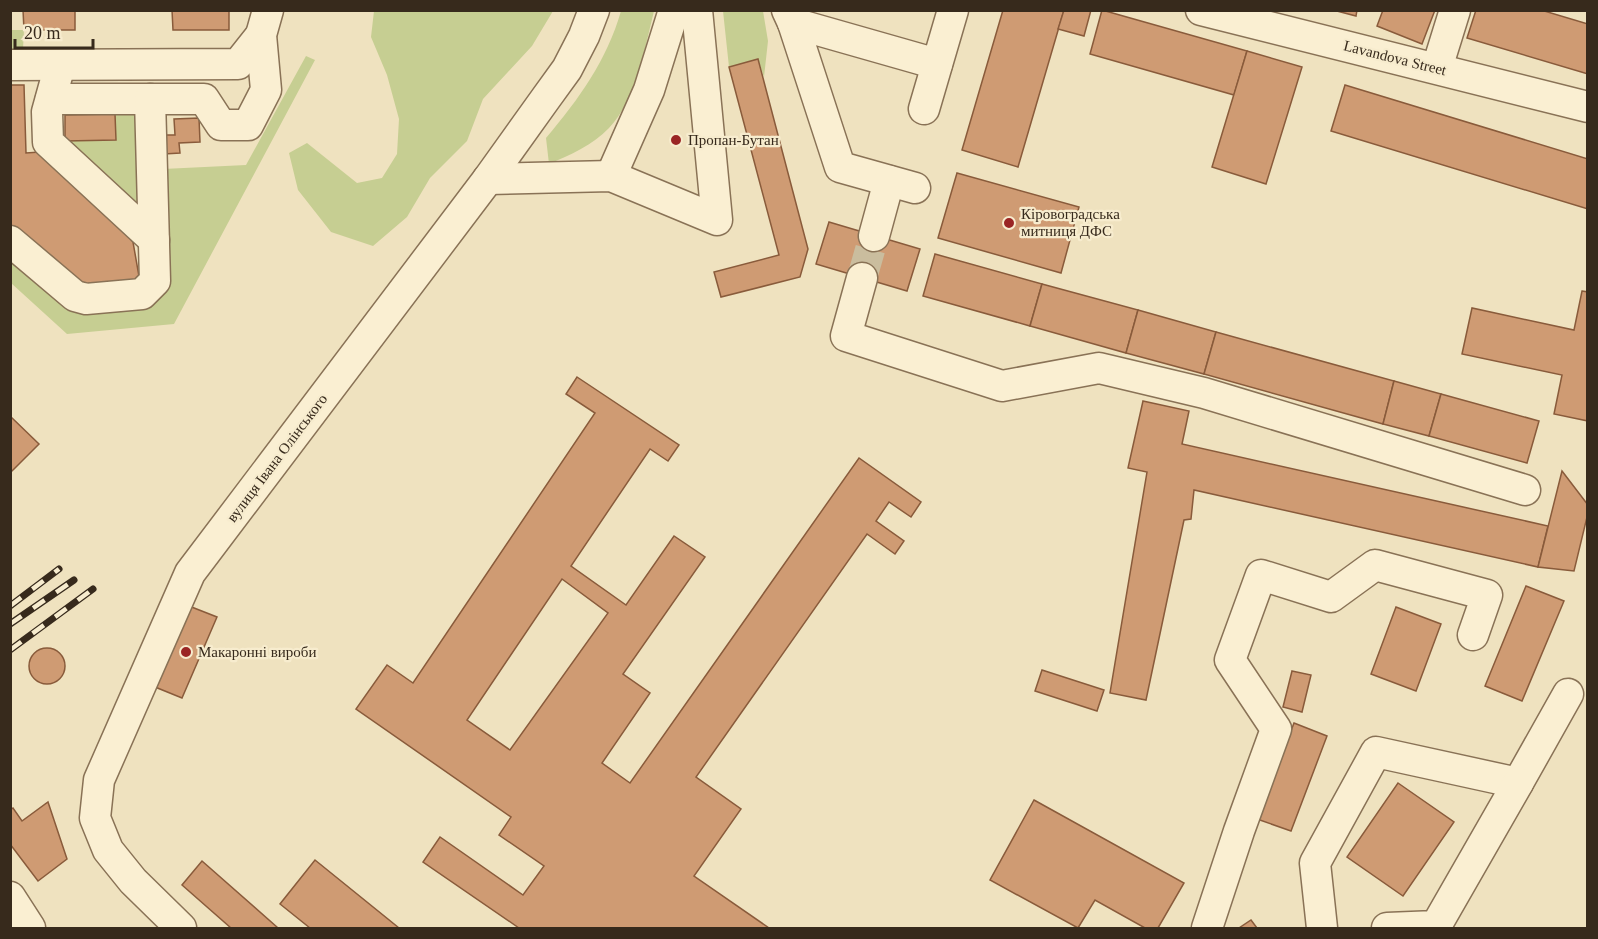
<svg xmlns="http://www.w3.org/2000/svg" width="1598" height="939" font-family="'Times New Roman',serif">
<rect width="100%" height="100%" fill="#efe2bf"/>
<g fill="#c6ce92">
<polygon points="374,11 553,11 532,46 483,99 467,141 430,178 407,217 373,246 331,232 298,190 289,153 307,143 357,183 382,178 397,154 399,119 387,75 371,37"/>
<path d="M 621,11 L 654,11 C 645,47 636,100 609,128 C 593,145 570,155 549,164 L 546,138 C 579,99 607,60 621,11 Z"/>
<polygon points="723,11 763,11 768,41 764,77 758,59 729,67"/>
<polygon points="11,30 24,30 23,49 11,50"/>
<polygon points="306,56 315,60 174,324 67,334 11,283 10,253 153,303 160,298 165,291 163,169 246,165"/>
<polygon points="139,113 143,214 65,141 116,140 115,114"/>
</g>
<g fill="#cf9b73" stroke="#895b3b" stroke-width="1.5" fill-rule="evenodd">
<polygon points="23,10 75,10 75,30 24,30"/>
<polygon points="172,10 229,10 229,30 173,30"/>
<polygon points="1003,10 1064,10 1018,167 962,150"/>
<polygon points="1064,10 1091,10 1084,36 1058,29"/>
<polygon points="1102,10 1247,51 1234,95 1090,54"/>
<polygon points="1333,10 1357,10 1356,16"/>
<polygon points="1383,10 1435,10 1422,44 1377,26"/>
<polygon points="1476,10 1541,10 1588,24 1588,74 1467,38"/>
<polygon points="1247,51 1302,67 1266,184 1212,167"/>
<polygon points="758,59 808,249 800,277 721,297 714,272 779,255 729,67"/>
<polygon points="10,85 24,85 26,153 40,152 112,214 133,242 140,282 82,290 10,227"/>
<polygon points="1345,85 1588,159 1588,209 1331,131"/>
<polygon points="115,114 116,140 65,141 65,115"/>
<polygon points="199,118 200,142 179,143 180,153 164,154 164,135 175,135 174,119"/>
<polygon points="957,173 1079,207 1061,273 938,238"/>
<polygon points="829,222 920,249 907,291 816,264"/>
<polygon points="935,254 1042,284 1030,326 923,296"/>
<polygon points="1042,284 1138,310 1126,353 1030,326"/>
<polygon points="1582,291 1588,292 1588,421 1554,414 1562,375 1462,354 1472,308 1574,330"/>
<polygon points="1138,310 1216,332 1204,374 1126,353"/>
<polygon points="1216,332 1394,381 1383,424 1204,374"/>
<path d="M 577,377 L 679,445 L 668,461 L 650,449 L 571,566 L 626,605 L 674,536 L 705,557 L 623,674 L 650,693 L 602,763 L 630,783 L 859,458 L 921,502 L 911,517 L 889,502 L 876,521 L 904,541 L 895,554 L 867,534 L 696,777 L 741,809 L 694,876 L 769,928 L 519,928 L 423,862 L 440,837 L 523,895 L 544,866 L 499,835 L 511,817 L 356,709 L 387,665 L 413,683 L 595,413 L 566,394 ZM 562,579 L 608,613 L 510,750 L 467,720 Z"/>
<polygon points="1394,381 1441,394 1429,436 1383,424"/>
<polygon points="1441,394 1539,421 1527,463 1429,436"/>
<polygon points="1143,401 1189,411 1182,444 1548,526 1538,567 1194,490 1191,519 1184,520 1146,700 1110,693 1147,472 1128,468"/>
<polygon points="10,416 39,444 10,473"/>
<polygon points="1562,471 1588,505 1588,513 1574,571 1538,567"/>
<polygon points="1526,586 1564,601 1522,701 1485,686"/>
<polygon points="189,606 217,617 182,698 155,687"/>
<polygon points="1396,607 1441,624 1416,691 1371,674"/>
<circle cx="47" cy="666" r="18"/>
<polygon points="1042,670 1104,690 1097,711 1035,691"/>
<polygon points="1292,671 1311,675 1302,712 1283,707"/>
<polygon points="1294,723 1327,736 1291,831 1257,819"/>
<polygon points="1398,783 1454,822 1403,896 1347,857"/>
<polygon points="1034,800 1184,883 1158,928 1145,928 1095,900 1078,928 990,880"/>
<polygon points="48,802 67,859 38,881 10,844 10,810 13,808 22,821"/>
<polygon points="315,860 399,928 310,928 280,904"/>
<polygon points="202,861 278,928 231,928 182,885"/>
<polygon points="1251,920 1257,928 1239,928"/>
</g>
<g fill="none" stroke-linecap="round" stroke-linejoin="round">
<polyline stroke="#cabd9e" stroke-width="30" stroke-dasharray="30 15" stroke-linecap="butt" points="862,278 874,236"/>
<g stroke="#897256" stroke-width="33">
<g id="minor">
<polyline points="787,10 793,23 840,167 915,188"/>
<polyline points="1201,10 1588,107"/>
<polyline points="793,23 937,64"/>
<polyline points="10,65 238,64 261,35"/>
<polyline points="60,65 47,112 48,142 154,240"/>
<polyline points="1437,68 1455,10"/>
<polyline points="51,99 150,99"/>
<polyline points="924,109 953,10"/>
<polyline points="611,176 649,90 674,10"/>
<polyline points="488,179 611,176 717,220 697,10"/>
<polyline points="874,236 889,181"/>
<polyline points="10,241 75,296 86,299 142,294 155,281 150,99 204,99 221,125 248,125 266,90 261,35 268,10"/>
<polyline points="862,278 846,336 1002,386 1099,368 1204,393 1525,490"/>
<polyline points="10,897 30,928"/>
<polyline points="181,928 133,881 108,850 95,818 99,780 190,573 488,179 546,98 567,69 584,36 594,10"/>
<polyline points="1207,928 1239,831 1276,729 1230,660 1261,575 1331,597 1375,565 1487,595 1473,635"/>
<polyline points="1322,928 1315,863 1376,752 1518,783 1568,694"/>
<polyline points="1387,928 1436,926 1518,783"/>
</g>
</g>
<use href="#minor" stroke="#faefd2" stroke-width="30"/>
<g stroke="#372a1c" stroke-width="7">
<g id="rail">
<polyline points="10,606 59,569"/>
<polyline points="10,624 74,580"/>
<polyline points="10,650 93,589"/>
</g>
</g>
<use href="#rail" stroke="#f7ecce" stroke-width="4.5" stroke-dasharray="14" stroke-linecap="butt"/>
</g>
<g fill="#9a2524" stroke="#f7ecce" stroke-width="2">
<circle cx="676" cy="140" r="6"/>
<circle cx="1009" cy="223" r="6"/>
<circle cx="186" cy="652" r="6"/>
</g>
<g text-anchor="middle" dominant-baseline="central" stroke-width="4.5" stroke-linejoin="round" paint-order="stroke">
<g font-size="15" fill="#372a1c" stroke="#f7ecce">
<text transform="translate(1395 58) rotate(14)">Lavandova Street</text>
<text transform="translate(277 458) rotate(-53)">вулиця Івана Олінського</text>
</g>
<g font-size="15" fill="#372a1c" stroke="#f7ecce" text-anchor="start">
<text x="688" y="140">Пропан-Бутан</text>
<text x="1021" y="214">Кіровоградська<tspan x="1021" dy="17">митниця ДФС</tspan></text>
<text x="198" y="652">Макаронні вироби</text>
</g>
</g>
<rect width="1598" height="939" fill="none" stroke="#372a1c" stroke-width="24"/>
<path d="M15 39v9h78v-9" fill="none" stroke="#372a1c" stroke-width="3"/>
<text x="24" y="39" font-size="18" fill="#372a1c" stroke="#f7ecce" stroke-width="4.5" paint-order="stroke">20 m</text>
</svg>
